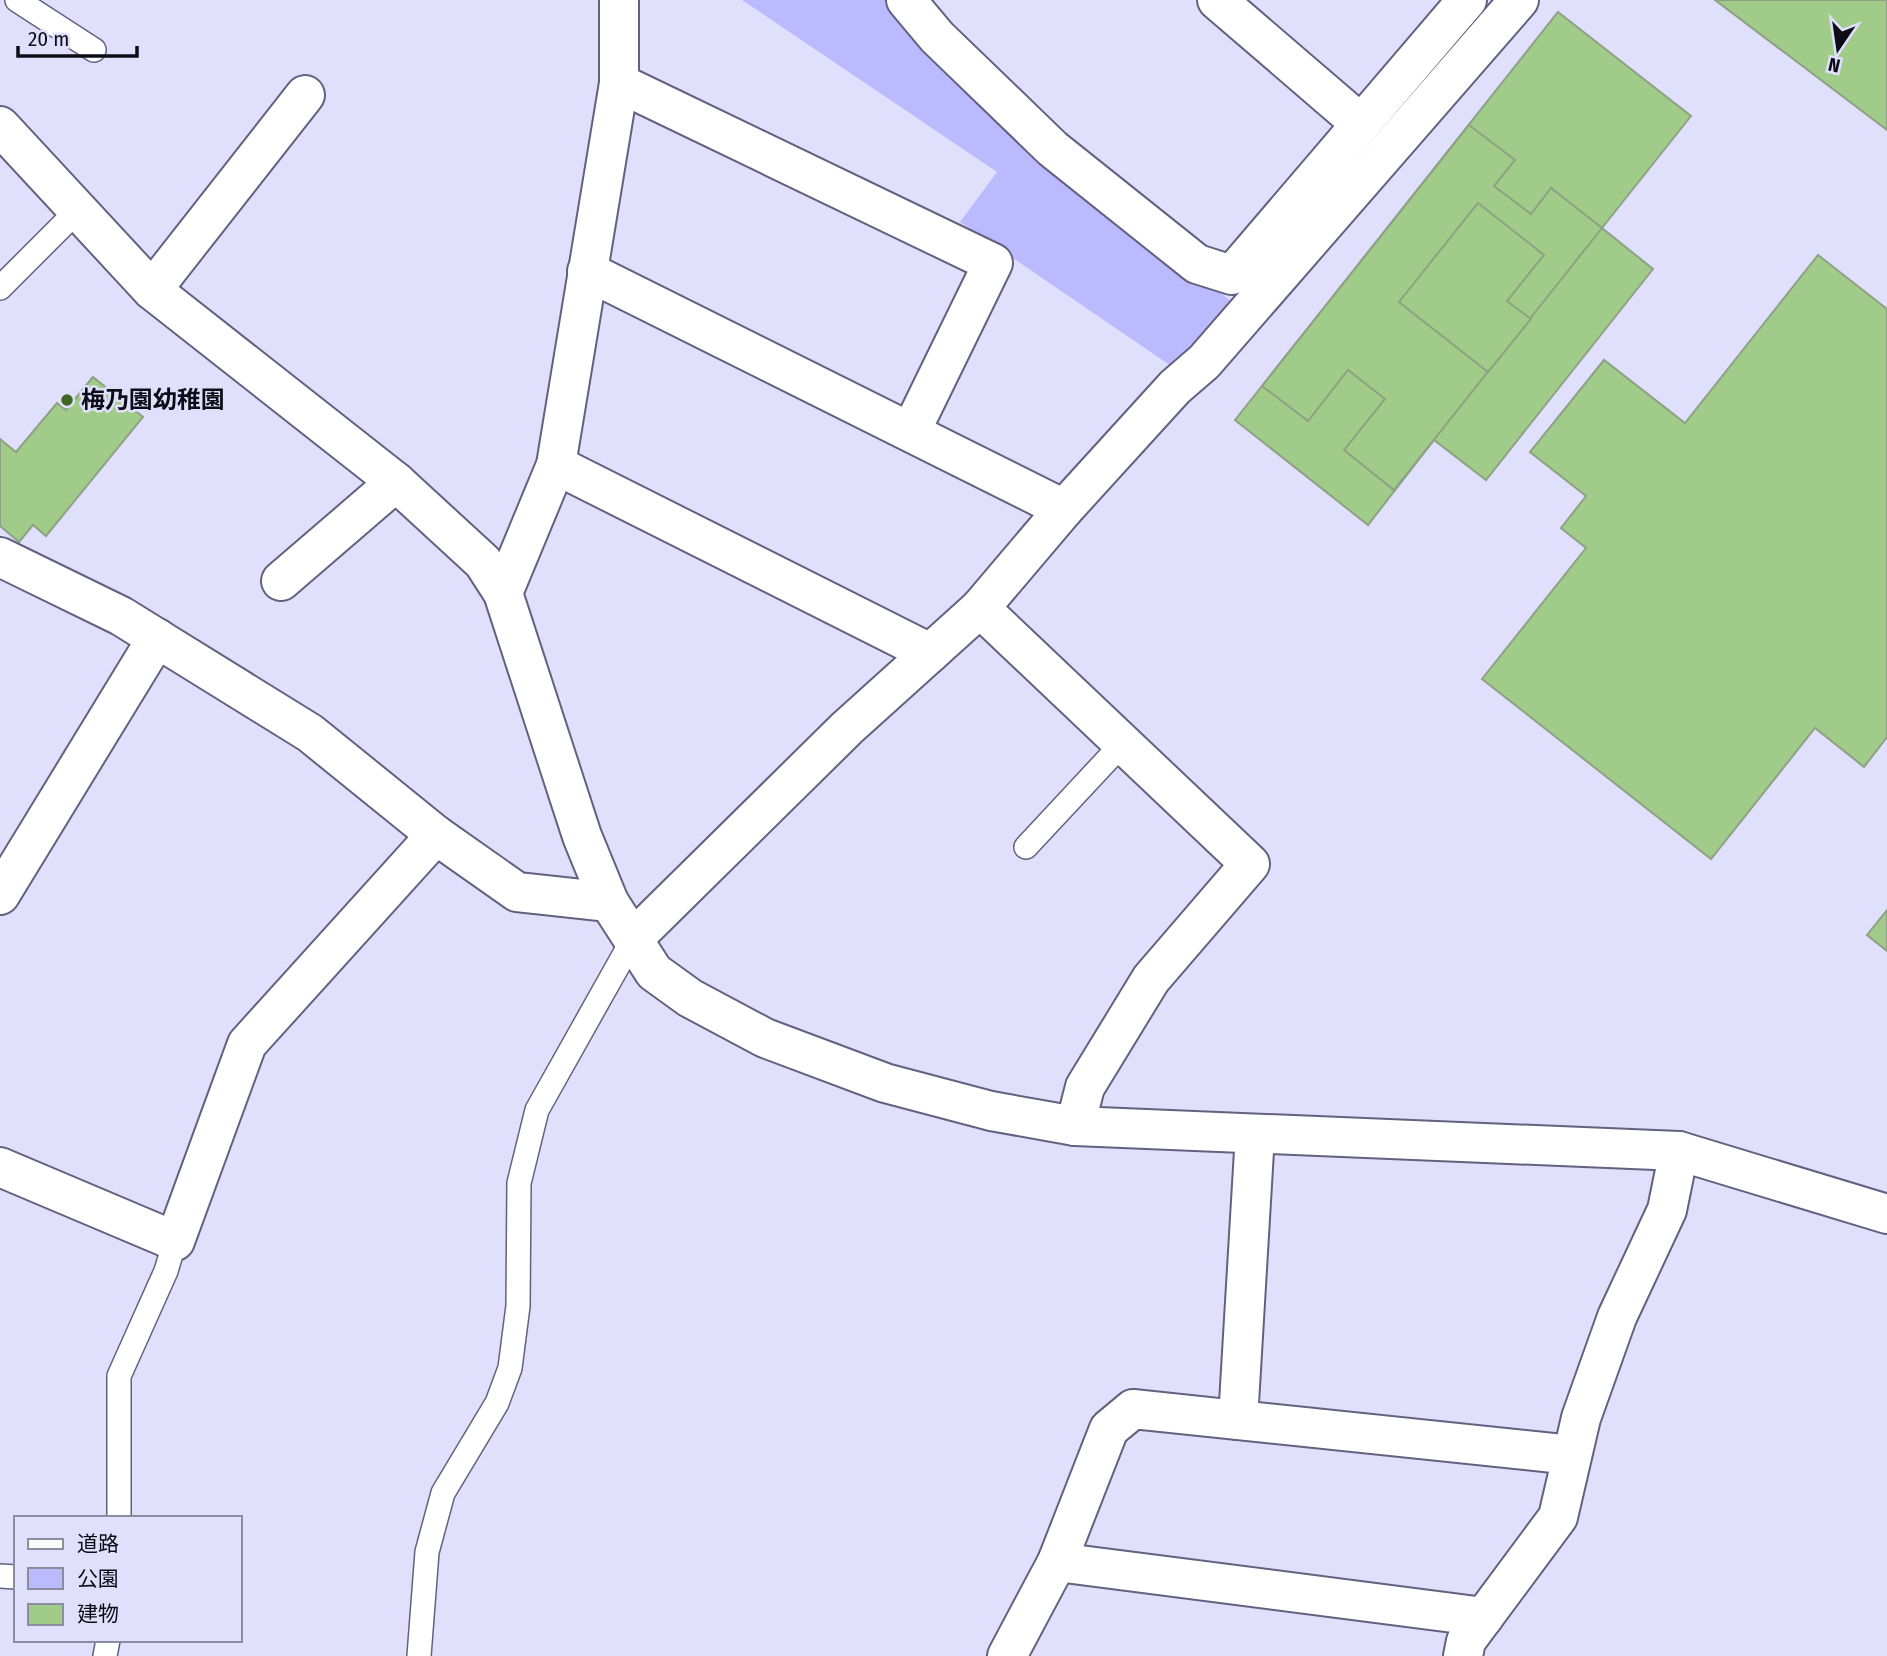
<svg xmlns="http://www.w3.org/2000/svg" width="1887" height="1656" font-family="'Fira Sans Condensed','Noto Sans JP',sans-serif">
<rect width="100%" height="100%" fill="#e0e0fc"/>
<polygon fill="#bcbaff" points="742,0 893,0 1044,155 1236,305 1180,372 960,222 997,172"/>
<g fill="#a0cb88" stroke="#8ea184" stroke-width="2">
<polygon points="1715,0 1887,0 1887,130"/>
<polygon points="1558,12 1691,116 1602,228 1653,269 1486,480 1434,440 1368,525 1235,420"/>
<polygon points="1469,125 1515,160 1494,186 1531,214 1551,188 1602,228 1394,490 1344,450 1385,399 1348,370 1308,421 1262,386"/>
<polygon points="1478,203 1544,255 1507,301 1531,319 1488,372 1399,302"/>
<polygon points="1818,255 1887,309 1887,737 1864,767 1815,728 1711,859 1482,679 1586,548 1561,528 1586,496 1530,452 1604,360 1685,423"/>
<polygon points="93,377 143,417 46,536 33,525 19,542 0,526 0,439 16,452 57,403 66,410"/>
<polygon points="1887,910 1887,951 1867,935"/>
</g>
<g fill="none" stroke-linecap="round" stroke-linejoin="round">
<g stroke="#62617f" stroke-width="26">
<g id="service">
<polyline points="17,0 94,50"/>
<polyline points="0,288 78,210"/>
<polyline points="1026,847 1123,743"/>
<polyline points="119,1518 119,1376 166,1271 175,1241"/>
<polyline points="0,1576 16,1577"/>
<polyline points="105,1656 108,1640"/>
<polyline points="419,1656 427,1552 443,1493 497,1403 510,1368 518,1306 519,1183 537,1110 633,939"/>
</g>
</g>
<g stroke="#62617f" stroke-width="42">
<g id="minor">
<polyline points="906,0 937,37 1053,149 1197,264 1232,275 1467,0"/>
<polyline points="1217,0 1360,123"/>
<polyline points="619,83 993,263 911,431"/>
<polyline points="587,271 1064,509"/>
<polyline points="152,290 305,95"/>
<polyline points="556,465 930,653"/>
<polyline points="0,557 121,616 310,733 436,835 517,892 609,902"/>
<polyline points="281,581 396,482"/>
<polyline points="503,593 556,465 619,83 619,0"/>
<polyline points="980,608 1250,864 1151,979 1085,1087 1075,1126"/>
<polyline points="0,895 157,638"/>
<polyline points="633,939 847,728 980,608 1064,509 1175,387 1204,362 1519,0"/>
<polyline points="0,1167 175,1241 247,1044 436,835"/>
<polyline points="1238,1420 1255,1134"/>
<polyline points="1057,1562 1484,1617"/>
<polyline points="1007,1656 1057,1562 1109,1429 1133,1409 1572,1455"/>
<polyline points="1463,1656 1466,1641 1558,1517 1581,1418 1617,1317 1667,1210 1679,1151"/>
</g>
</g>
<g stroke="#62617f" stroke-width="42">
<polyline id="tertiary" points="0,126 152,290 396,482 483,562 503,593 582,836 609,902 654,972 690,998 765,1038 885,1083 991,1111 1075,1126 1679,1151 1887,1214"/>
</g>
<use href="#service" stroke="#fff" stroke-width="23"/>
<use href="#minor" stroke="#fff" stroke-width="38"/>
<use href="#tertiary" stroke="#fff" stroke-width="38"/>
</g>
<circle fill="#3e6723" stroke="#e0e0fc" stroke-width="2.5" cx="67" cy="400" r="7"/>
<g text-anchor="middle" dominant-baseline="central" stroke-width="5" stroke-linejoin="round" paint-order="stroke">
<g font-size="24" font-weight="bold" fill="#0d0d18" stroke="#e0e0fc" text-anchor="start">
<text x="81" y="400">梅乃園幼稚園</text>
</g>
</g>
<rect x="14" y="1516" width="228" height="126" fill="#e0e0fc" stroke="#8c8ca1" stroke-width="2"/>
<rect x="28" y="1539" width="35" height="10" fill="#ffffff" stroke="#8c8ca1" stroke-width="2"/>
<text x="77" y="1551" font-size="21" fill="#0d0d18">道路</text>
<rect x="28" y="1568" width="35" height="21" fill="#bcbaff" stroke="#8c8ca1" stroke-width="2"/>
<text x="77" y="1586" font-size="21" fill="#0d0d18">公園</text>
<rect x="28" y="1604" width="35" height="21" fill="#a0cb88" stroke="#8c8ca1" stroke-width="2"/>
<text x="77" y="1621" font-size="21" fill="#0d0d18">建物</text>
<g transform="translate(1838 49) rotate(193)" stroke="#e0e0fc" stroke-width="5" paint-order="stroke">
<path d="M0-5L12 26L0 18L-12 26Z" fill="#0d0d18"/>
<text y="-10" font-size="19" font-weight="bold" text-anchor="middle" fill="#0d0d18">N</text>
</g>
<path d="M18 46v10h119v-10" fill="none" stroke="#0d0d18" stroke-width="3.5"/>
<text x="28" y="46" font-size="21" fill="#0d0d18" stroke="#e0e0fc" stroke-width="5" paint-order="stroke">20 m</text>
</svg>
